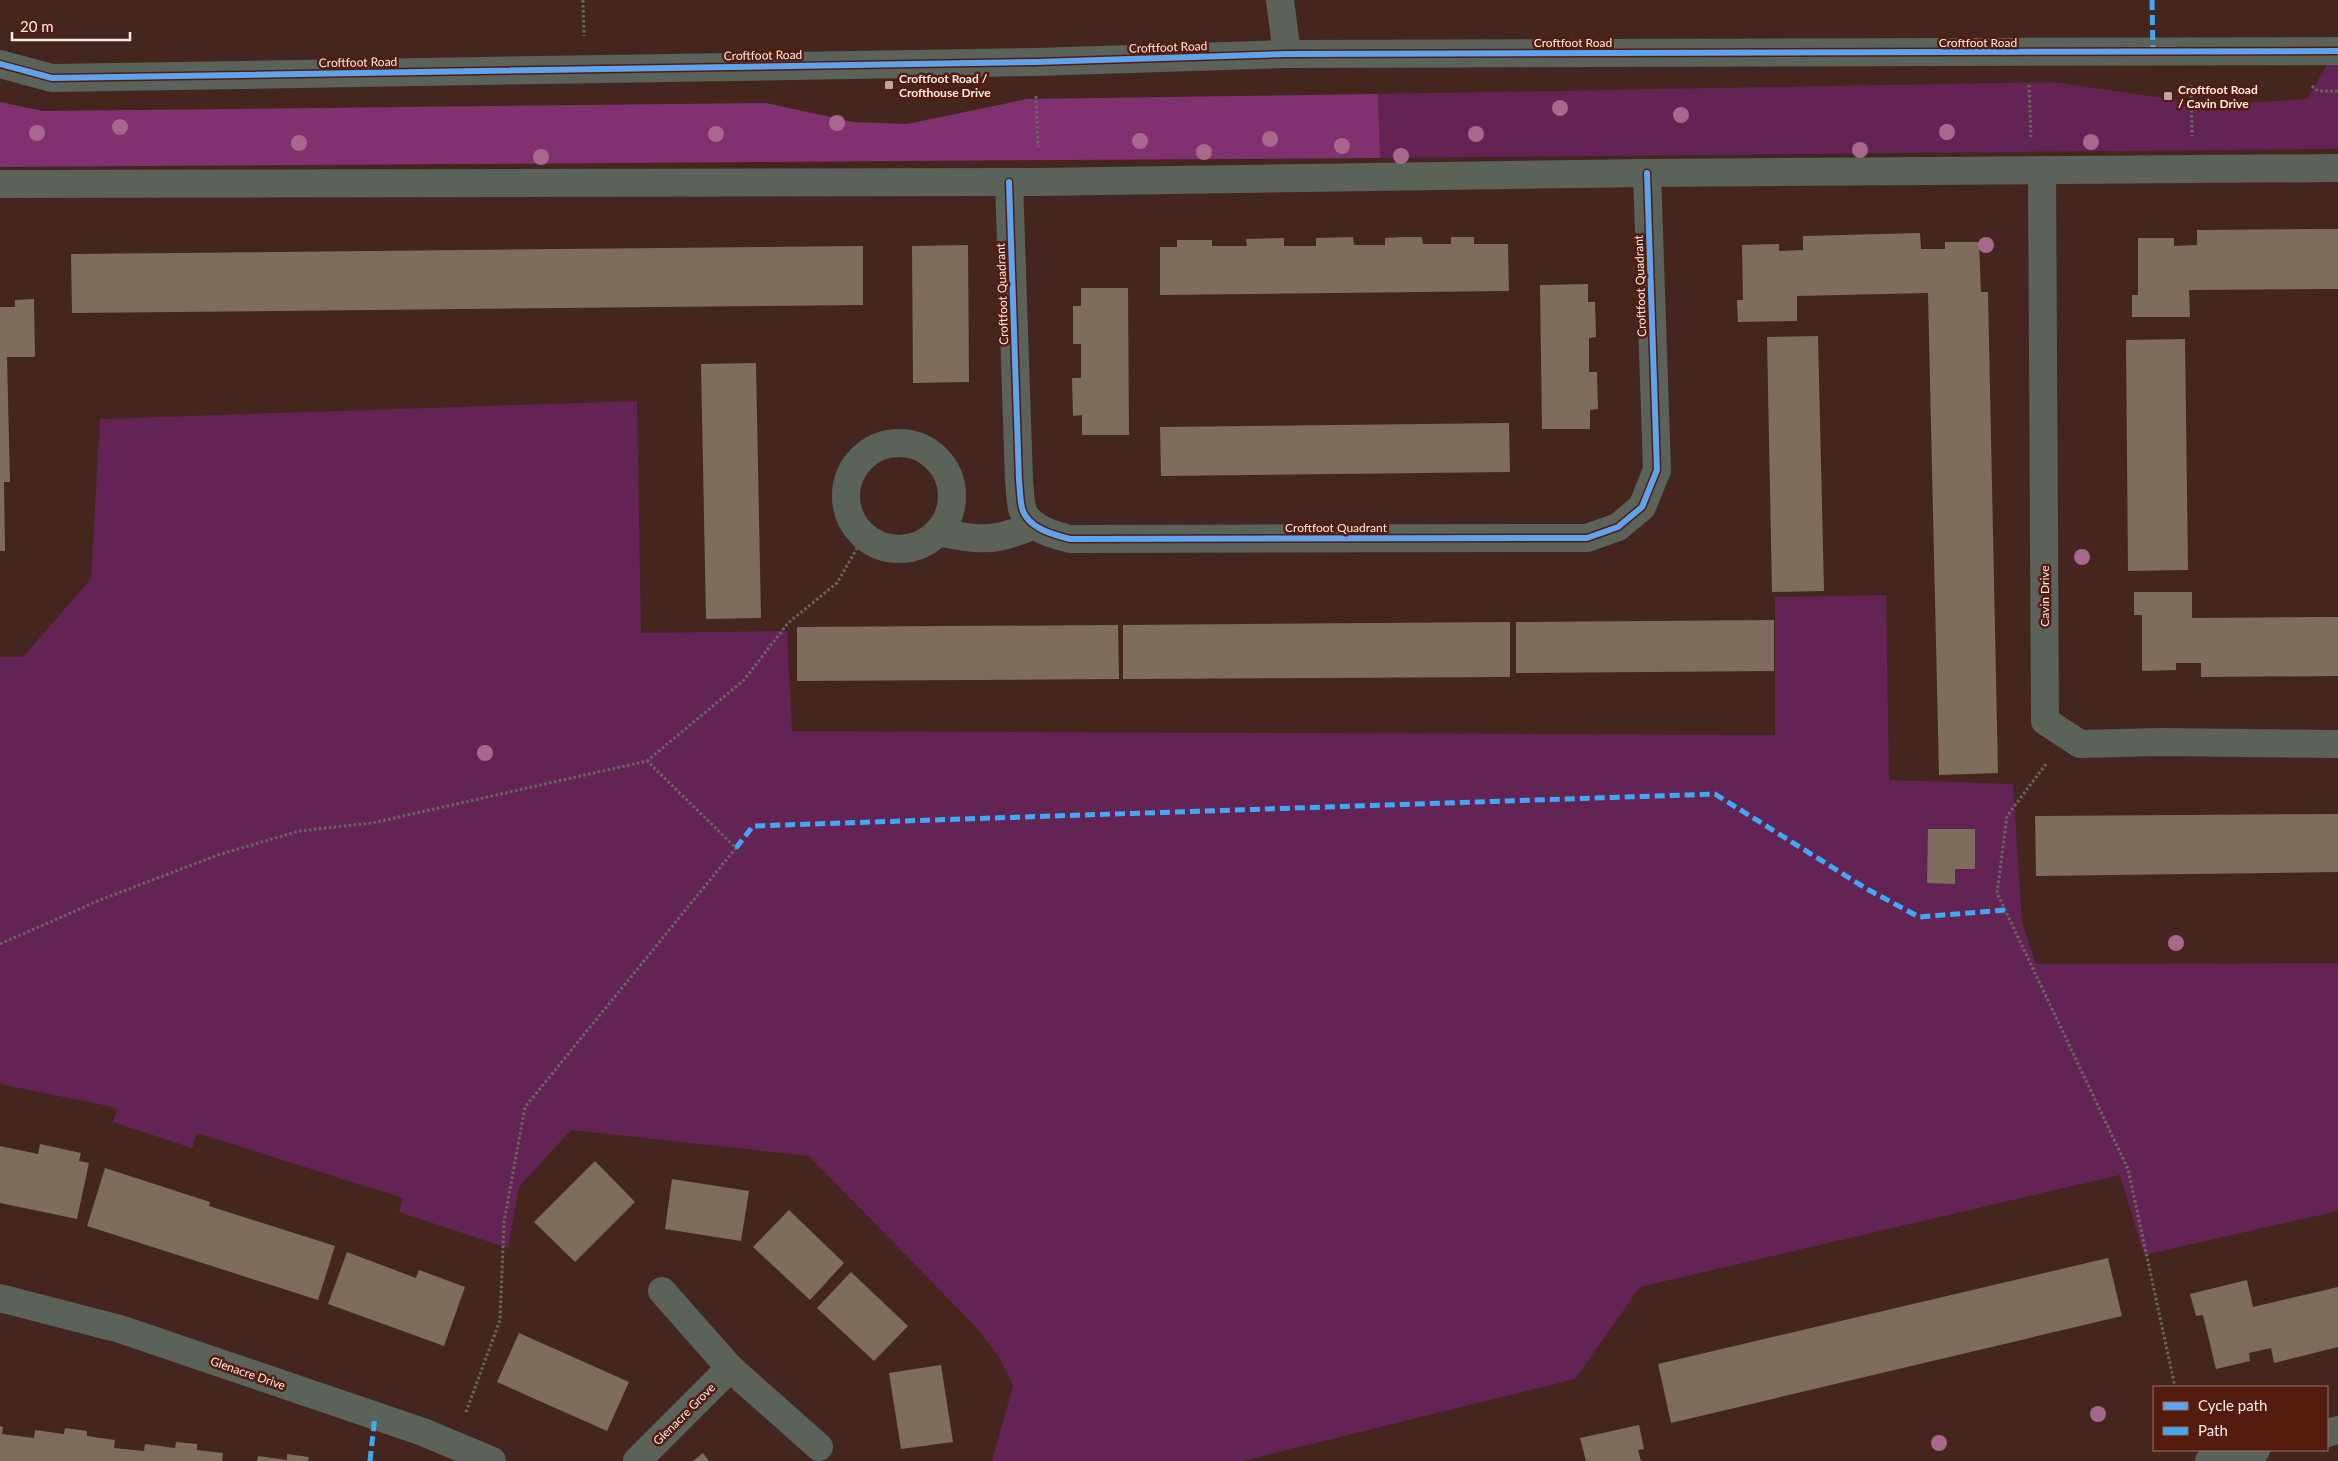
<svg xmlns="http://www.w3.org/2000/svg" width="2338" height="1461" font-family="Lato,sans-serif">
<rect width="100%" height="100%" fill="#44261e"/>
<g fill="#632354">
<polygon points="2327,65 2338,65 2338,149 1380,158 1378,94 2053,82 2210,105 2307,99"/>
<polygon points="637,401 641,633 787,631 792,731 1775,735 1775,597 1886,595 1889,780 2013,784 2022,922 2036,964 2338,963 2338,1211 2144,1255 2120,1175 1640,1287 1575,1379 1243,1461 992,1461 1013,1386 998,1355 974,1325 809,1156 571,1130 519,1187 508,1248 399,1212 403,1198 197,1133 192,1148 113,1122 117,1108 0,1084 0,657 23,657 91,579 100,419"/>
</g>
<polygon fill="#81316f" points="1378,94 1380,158 0,167 0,102 43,111 766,103 853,122 907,124 1027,99"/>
<g fill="#7e6c5c">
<polygon points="2312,229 2338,229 2338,289 2189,290 2190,317 2132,317 2132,295 2138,295 2138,238 2174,238 2174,246 2197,245 2197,230"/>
<polygon points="1920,233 1921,249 1945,249 1945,242 1979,242 1981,292 1988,292 1998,773 1939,775 1928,293 1797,296 1797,321 1738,322 1737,300 1743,300 1742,245 1779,244 1779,251 1803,250 1803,236"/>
<polygon points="1353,237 1354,245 1385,245 1385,238 1404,237 1422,237 1423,244 1451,244 1451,237 1474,237 1474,244 1508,244 1509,291 1160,295 1160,247 1177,247 1177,240 1212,240 1212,246 1247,246 1246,239 1284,238 1284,246 1316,246 1316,238"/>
<polygon points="968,245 969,382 913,383 912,246"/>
<polygon points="863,246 863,305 72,313 71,254"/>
<polygon points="1588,284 1588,302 1595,302 1596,337 1589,338 1589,372 1597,372 1598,409 1590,410 1590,429 1542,429 1540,285"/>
<polygon points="1081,288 1128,288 1129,435 1082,435 1082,415 1073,416 1072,378 1081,378 1081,344 1073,344 1073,306 1081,306"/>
<polygon points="34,299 35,357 7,357 10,482 4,482 5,551 0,551 0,307 15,307 15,300"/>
<polygon points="1818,336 1824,591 1772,592 1767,337"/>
<polygon points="2185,339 2188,570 2128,571 2126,340"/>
<polygon points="756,363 761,618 706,619 701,364"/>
<polygon points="1509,423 1510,472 1161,476 1160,427"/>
<polygon points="2134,592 2192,592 2192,618 2338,617 2338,676 2201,677 2201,663 2176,663 2176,670 2142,671 2142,615 2134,615"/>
<polygon points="1774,620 1774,671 1516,673 1516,622"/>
<polygon points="1510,622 1510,677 1123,679 1123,625"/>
<polygon points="1118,625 1119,679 797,681 797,627"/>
<polygon points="2338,814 2338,872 2036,876 2035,816"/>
<polygon points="1928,829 1975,829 1975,869 1955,869 1955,884 1927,883"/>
<polygon points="40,1144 81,1153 79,1161 89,1163 77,1219 0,1203 0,1146 38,1154"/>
<polygon points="595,1161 635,1202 575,1262 534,1222"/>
<polygon points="105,1168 210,1202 209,1206 335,1246 318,1300 87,1226"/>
<polygon points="672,1179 749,1191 741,1241 665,1229"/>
<polygon points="789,1210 844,1263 810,1300 753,1247"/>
<polygon points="347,1252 416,1278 419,1270 465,1287 444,1346 328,1304"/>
<polygon points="2108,1258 2122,1316 1671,1423 1658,1364"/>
<polygon points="851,1272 908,1326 874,1361 817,1308"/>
<polygon points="2247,1280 2253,1307 2338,1287 2338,1347 2274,1363 2271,1348 2249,1353 2250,1361 2216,1369 2203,1315 2196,1316 2190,1294"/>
<polygon points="519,1333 629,1382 607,1431 497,1382"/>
<polygon points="941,1365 953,1442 901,1449 889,1373"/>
<polygon points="1639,1425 1644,1449 1638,1450 1641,1461 1586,1461 1580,1438"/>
<polygon points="0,1426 3,1427 2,1434 34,1438 35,1430 64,1434 65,1428 87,1431 87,1436 115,1440 114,1448 144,1451 145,1444 175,1448 176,1442 197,1444 197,1450 223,1453 222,1461 0,1461"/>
<polygon points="703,1453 709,1461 693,1461"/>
<polygon points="287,1454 309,1457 308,1461 257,1461 258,1456 287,1460"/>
</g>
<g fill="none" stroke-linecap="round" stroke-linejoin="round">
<g stroke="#696860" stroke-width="3" stroke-dasharray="2.5 2.5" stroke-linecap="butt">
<polyline points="583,0 584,36"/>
<polyline points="2029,85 2031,137"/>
<polyline points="2191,85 2192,136"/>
<polyline points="2312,86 2318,91 2338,91"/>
<polyline points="1036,96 1038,147"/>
<polyline points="2046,764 2007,816 1997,893 2128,1169 2175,1387"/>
<polyline points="0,944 100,900 218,855 299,831 372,823 647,761 744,680 788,623 837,583 864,536"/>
<polyline points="466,1412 500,1320 504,1222 525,1107 736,848 647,761"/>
</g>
<g stroke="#5a6259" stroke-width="28">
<polyline points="1280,0 1287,54"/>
<polyline points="0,64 52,78 1036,62 1287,54 2338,51"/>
<polyline points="2042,170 2045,721 2080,744 2160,742 2338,744"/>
<path d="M 1009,182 L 1019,480 C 1020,489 1020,500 1022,508 C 1027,528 1054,535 1070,539 L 1587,538 L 1618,527 L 1642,507 L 1657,470 L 1647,173"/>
<polyline points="0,184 1038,182 1647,173 2338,168"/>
<circle cx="899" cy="496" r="53"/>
<path d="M 938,532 C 981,541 994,542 1035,525"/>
<polyline points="662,1291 730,1368 819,1447"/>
<polyline points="0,1298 120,1329 423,1432 492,1461"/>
<polyline points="2327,1433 2338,1430"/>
<polyline points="637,1461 730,1368"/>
<polyline points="2209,1461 2256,1450"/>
</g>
<g stroke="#3fa9f5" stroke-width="5" stroke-dasharray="10 5" stroke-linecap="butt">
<polyline points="2152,0 2153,52"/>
<polyline points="736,848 753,826 1715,794 1867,889 1919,917 2005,910"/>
<polyline points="370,1461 375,1416"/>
</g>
<g stroke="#541c0e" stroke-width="9">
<g id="cycleway">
<polyline points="0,64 52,78 1036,62 1287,54 2338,51"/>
<path d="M 1009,182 L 1019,480 C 1020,489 1020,500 1022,508 C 1027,528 1054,535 1070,539 L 1587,538 L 1618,527 L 1642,507 L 1657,470 L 1647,173"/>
</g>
</g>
<use href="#cycleway" stroke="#60a3ed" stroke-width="6"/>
</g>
<g fill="#a8678c">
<circle cx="1560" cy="108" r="8"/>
<circle cx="1681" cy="115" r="8"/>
<circle cx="837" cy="123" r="8"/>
<circle cx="120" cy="127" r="8"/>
<circle cx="1947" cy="132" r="8"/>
<circle cx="37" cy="133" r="8"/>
<circle cx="716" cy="134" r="8"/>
<circle cx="1476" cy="134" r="8"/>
<circle cx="1270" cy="139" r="8"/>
<circle cx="1140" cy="141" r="8"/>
<circle cx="2091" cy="142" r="8"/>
<circle cx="299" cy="143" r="8"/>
<circle cx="1342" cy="146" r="8"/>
<circle cx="1860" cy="150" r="8"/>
<circle cx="1204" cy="152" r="8"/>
<circle cx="1401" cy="156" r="8"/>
<circle cx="541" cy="157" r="8"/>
<circle cx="1986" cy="245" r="8"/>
<circle cx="2082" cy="557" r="8"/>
<circle cx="485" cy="753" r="8"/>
<circle cx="2176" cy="943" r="8"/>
<circle cx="2098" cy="1414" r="8"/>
<circle cx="1939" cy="1443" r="8"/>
</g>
<g fill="#bca7a2" stroke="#541c0e" stroke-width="2">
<rect x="884" y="80" width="10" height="10" rx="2.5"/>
<rect x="2163" y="91" width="10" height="10" rx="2.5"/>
</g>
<g text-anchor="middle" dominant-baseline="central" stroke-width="5" stroke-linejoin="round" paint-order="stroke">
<g font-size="12" fill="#fcede9" stroke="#541c0e">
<text x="1573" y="42">Croftfoot Road</text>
<text x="1978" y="42">Croftfoot Road</text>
<text transform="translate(1168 47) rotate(-2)">Croftfoot Road</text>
<text transform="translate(763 55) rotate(-1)">Croftfoot Road</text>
<text transform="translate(358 62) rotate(-1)">Croftfoot Road</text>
<text transform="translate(1640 286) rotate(-92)">Croftfoot Quadrant</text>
<text transform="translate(1002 294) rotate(-92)">Croftfoot Quadrant</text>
<text x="1336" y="527">Croftfoot Quadrant</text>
<text transform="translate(2044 596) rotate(-90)">Cavin Drive</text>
<text transform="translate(248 1373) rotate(19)">Glenacre Drive</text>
<text transform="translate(684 1414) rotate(-45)">Glenacre Grove</text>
</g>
<g font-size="12" font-weight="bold" fill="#fcede9" stroke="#541c0e" text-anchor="start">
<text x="899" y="78">Croftfoot Road /<tspan x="899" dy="14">Crofthouse Drive</tspan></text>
<text x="2178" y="89">Croftfoot Road<tspan x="2178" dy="14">/ Cavin Drive</tspan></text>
</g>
</g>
<rect x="2153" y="1386" width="175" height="65" fill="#541c0e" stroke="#977066"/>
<rect x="2163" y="1402" width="25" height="8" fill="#60a3ed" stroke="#977066"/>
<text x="2198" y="1411" font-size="15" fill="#fcede9">Cycle path</text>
<rect x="2163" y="1427" width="25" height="8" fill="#3fa9f5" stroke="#977066"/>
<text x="2198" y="1436" font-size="15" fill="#fcede9">Path</text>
<path d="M12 32v8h118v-8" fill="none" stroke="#fcede9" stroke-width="2.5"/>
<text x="20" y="32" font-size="15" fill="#fcede9" stroke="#541c0e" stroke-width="4" paint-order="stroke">20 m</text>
</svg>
